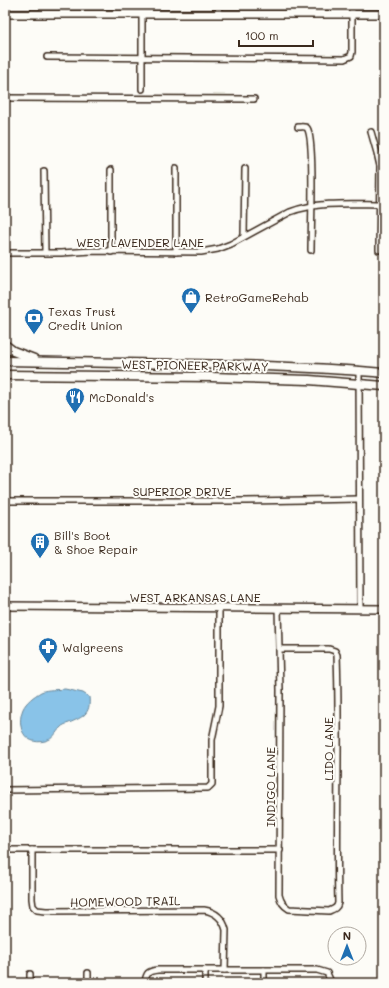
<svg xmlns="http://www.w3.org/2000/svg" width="389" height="988" font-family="Mali,sans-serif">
<rect width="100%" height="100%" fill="#fdfcf7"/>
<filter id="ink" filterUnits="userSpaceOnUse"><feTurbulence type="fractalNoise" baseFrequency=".025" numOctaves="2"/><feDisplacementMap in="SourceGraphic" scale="8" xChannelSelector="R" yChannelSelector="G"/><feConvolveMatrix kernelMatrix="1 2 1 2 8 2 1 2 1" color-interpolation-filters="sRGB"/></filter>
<g filter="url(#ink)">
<path fill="#89c3e8" stroke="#6a8697" d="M 65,689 L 83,693 L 89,697 C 91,714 83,717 69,723 C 66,724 63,725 61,727 C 55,733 54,739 45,741 C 24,746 16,726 23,709 C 26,702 34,696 41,692 C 47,689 58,690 65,689 Z"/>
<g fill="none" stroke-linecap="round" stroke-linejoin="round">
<g stroke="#3b2a1e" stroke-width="8">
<g id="street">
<polyline points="288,5 289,13"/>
<polyline points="218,14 219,5"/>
<polyline points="47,57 344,59 351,56 352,52 352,5"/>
<polyline points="142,89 142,14"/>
<polyline points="5,98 254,99"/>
<path d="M 298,127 C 300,127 305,126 307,128 C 315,138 311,231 311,250"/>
<polyline points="371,132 377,153 380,166 379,250"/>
<polyline points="176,168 176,252"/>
<polyline points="44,171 45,253"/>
<polyline points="244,236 245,169"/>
<polyline points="111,252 111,170"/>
<path d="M 5,253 L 61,253 L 92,251 L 201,252 L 218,249 L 231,244 L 290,212 C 320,201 352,204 384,204"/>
<polyline points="359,370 360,609"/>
<polyline points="5,501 246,501 359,499"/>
<path d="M 278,608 L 280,690 L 279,895 C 281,902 283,905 289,909 L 329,911 C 334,909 337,908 338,903 C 336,820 340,738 337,655 L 335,651 L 329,649 L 279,649"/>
<polyline points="5,790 208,788 212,784 212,740 219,706 219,608"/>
<polyline points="5,850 280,850"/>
<path d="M 32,850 L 32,899 L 33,906 L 37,910 L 46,911 L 204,910 C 216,912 223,918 226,930 L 225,970"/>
<polyline points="264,970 264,983"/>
<polyline points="88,973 88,983"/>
<polyline points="30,983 30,974"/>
<path d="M 145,983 C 146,973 148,971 158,970 L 317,970 L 327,973 L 330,980 L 330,983"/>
<polyline points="205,983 205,970"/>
</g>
</g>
<g stroke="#3b2a1e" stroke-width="10">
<g id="secondary">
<polyline points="5,14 384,14"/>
<polyline points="5,606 384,609"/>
</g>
</g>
<g stroke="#3b2a1e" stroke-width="11">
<g id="primary">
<polyline points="5,345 13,351 34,359"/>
<path d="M 5,361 C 84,363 163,363 242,365 C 289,367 337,368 384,373"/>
<polyline points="5,375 211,377 309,380 384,386"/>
</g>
</g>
<use href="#street" stroke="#fdfcf7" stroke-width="5"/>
<use href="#secondary" stroke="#fdfcf7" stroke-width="7"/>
<use href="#primary" stroke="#fdfcf7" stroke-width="8"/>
</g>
</g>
<defs>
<g id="shop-pin" transform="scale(1)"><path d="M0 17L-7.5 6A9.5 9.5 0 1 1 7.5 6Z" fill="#1f6fb2" stroke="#fdfcf7"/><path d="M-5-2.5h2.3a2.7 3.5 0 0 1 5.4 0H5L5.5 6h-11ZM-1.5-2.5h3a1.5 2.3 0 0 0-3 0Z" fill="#fff"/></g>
<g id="bank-pin" transform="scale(1)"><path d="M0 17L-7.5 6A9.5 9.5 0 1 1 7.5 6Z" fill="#1f6fb2" stroke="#fdfcf7"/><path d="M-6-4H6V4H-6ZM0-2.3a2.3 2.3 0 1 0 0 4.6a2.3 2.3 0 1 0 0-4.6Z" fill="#fff"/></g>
<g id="restaurant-pin" transform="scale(1)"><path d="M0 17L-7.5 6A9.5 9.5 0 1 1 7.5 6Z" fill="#1f6fb2" stroke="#fdfcf7"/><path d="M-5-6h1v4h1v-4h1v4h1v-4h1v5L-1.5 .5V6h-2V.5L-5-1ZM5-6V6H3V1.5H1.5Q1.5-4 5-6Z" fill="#fff"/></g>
<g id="building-pin" transform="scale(1)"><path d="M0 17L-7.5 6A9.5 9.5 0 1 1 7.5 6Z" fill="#1f6fb2" stroke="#fdfcf7"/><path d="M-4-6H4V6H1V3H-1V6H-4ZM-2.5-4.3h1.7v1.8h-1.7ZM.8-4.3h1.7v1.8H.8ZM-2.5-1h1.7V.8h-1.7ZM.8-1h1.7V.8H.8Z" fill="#fff"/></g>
<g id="pharmacy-pin" transform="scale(1)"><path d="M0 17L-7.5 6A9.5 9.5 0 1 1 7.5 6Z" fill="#1f6fb2" stroke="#fdfcf7"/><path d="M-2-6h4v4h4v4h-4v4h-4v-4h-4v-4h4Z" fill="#fff"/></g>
</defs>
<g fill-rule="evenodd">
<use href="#shop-pin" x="191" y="297"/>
<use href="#bank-pin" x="34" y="318"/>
<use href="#restaurant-pin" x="75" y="397"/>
<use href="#building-pin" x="40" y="542"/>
<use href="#pharmacy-pin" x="48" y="647"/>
</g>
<g text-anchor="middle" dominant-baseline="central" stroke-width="4" stroke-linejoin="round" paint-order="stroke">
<g font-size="12" fill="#3b2a1e" stroke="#fdfcf7">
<text x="140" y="242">WEST LAVENDER LANE</text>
<text transform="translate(195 365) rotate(1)">WEST PIONEER PARKWAY</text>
<text x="182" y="491">SUPERIOR DRIVE</text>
<text x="195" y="597">WEST ARKANSAS LANE</text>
<text transform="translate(328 749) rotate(-90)">LIDO LANE</text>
<text transform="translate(270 787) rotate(-90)">INDIGO LANE</text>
<text transform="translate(125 901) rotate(-1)">HOMEWOOD TRAIL</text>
</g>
<g font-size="12" fill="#3b2a1e" stroke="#fdfcf7" text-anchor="start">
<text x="205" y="297">RetroGameRehab</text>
<text x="48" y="311">Texas Trust<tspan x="48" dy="14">Credit Union</tspan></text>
<text x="89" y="397">McDonald's</text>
<text x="54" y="535">Bill's Boot<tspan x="54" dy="14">&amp; Shoe Repair</tspan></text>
<text x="62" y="647">Walgreens</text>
</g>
</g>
<rect width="389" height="988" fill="none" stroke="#fdfcf7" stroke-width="20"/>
<rect x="10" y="10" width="369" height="968" fill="none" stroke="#3b2a1e" stroke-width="1.5" filter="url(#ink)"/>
<g transform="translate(347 946)"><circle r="19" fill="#fdfcf7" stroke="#afa8a0"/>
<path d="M0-3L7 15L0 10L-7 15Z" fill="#1f6fb2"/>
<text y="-6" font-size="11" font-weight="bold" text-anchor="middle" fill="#3b2a1e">N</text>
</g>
<path d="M239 40v6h74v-6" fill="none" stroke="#3b2a1e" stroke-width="2"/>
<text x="245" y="40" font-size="12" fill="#3b2a1e" stroke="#fdfcf7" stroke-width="3" paint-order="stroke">100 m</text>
</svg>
